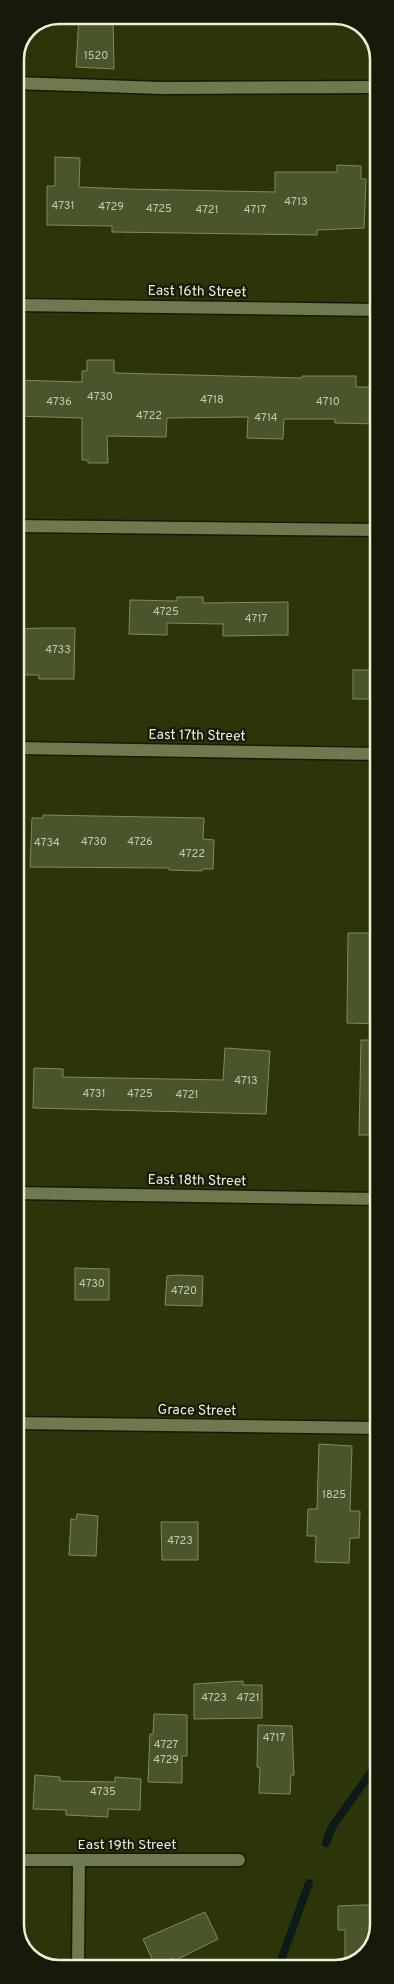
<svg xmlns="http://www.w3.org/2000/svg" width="394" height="1984" font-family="Overpass,sans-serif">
<rect width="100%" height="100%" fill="#2c340a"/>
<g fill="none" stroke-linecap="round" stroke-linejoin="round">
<g stroke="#0c1a18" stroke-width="8">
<polyline points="326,1843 332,1827 379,1761"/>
<polyline points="278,1969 309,1883"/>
</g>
</g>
<g fill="#4b552c" stroke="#7f8a5f">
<polygon points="79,15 113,15 114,69 76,67"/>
<polygon points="55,157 80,158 79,187 127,189 275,192 275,172 337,172 337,165 361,166 361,179 366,179 364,228 317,230 317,235 112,232 112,226 47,225 47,186 55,186"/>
<polygon points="87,360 114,360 114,372 118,373 302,378 302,376 356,376 356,387 379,387 379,424 335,423 335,419 284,419 283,439 247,438 248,417 167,418 166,437 107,436 108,463 88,463 88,460 82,460 82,418 15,416 15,380 82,382 82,371 87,371"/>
<polygon points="177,597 203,597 203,603 288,602 288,635 223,636 223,624 167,623 167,635 129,634 130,600 177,601"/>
<polygon points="42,628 75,628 74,679 39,679 39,675 15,675 15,629"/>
<rect x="353" y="670" width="26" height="29"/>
<polygon points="43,815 204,818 203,839 214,840 213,869 202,869 202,871 169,870 169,868 30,867 32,818 43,818"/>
<polygon points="348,933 379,933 379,962 372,962 371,1002 379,1002 379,1024 347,1023"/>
<polygon points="361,1040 379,1040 379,1135 359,1135"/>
<polygon points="225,1048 270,1051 266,1114 33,1108 34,1068 63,1069 63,1077 223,1080"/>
<polygon points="75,1268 109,1269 109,1300 75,1300"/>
<polygon points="177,1275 203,1276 202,1306 165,1305 167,1276"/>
<polygon points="319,1444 352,1446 350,1511 360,1511 359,1538 350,1538 349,1563 315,1562 316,1536 307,1536 308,1509 317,1509"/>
<polygon points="77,1514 98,1516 96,1556 69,1555 71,1519 76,1520"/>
<polygon points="161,1522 198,1522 198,1560 162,1560"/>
<polygon points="243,1681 243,1685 262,1685 262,1718 194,1719 194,1684"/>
<polygon points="154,1714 187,1715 187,1756 182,1756 182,1783 148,1782 150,1734 153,1734"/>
<polygon points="258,1725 292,1726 294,1775 291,1775 290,1794 259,1793 260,1768 257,1767"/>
<polygon points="35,1775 60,1777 60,1781 115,1782 115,1777 141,1779 140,1810 108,1809 108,1817 66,1815 66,1810 33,1809"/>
<polygon points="361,1905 379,1905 379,1926 368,1954 345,1967 345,1930 338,1930 338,1906"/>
<polygon points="205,1912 218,1939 174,1961 173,1958 155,1966 143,1939"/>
</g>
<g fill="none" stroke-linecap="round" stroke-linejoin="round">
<g stroke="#151b00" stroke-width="15">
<g id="service">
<polyline points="15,83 162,88 379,87"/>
<polyline points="15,526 379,530"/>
</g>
</g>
<g stroke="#151b00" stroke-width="15">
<g id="minor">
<polyline points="15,748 379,754"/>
<polyline points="15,1193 379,1199"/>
<polyline points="15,1423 379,1428"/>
<polyline points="15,1860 239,1860"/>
<polyline points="78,1969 79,1860"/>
</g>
</g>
<g stroke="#151b00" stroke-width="15">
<polyline id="secondary" points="15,305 379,310"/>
</g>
<use href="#service" stroke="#6e794f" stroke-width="12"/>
<use href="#minor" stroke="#6e794f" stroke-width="12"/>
<use href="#secondary" stroke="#6e794f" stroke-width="12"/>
</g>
<g text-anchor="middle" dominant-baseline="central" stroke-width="4.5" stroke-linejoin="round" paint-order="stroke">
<g font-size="11" fill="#c2c9ae">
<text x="96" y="56">1520</text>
<text x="296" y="202">4713</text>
<text x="63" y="206">4731</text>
<text x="111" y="207">4729</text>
<text x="159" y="209">4725</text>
<text x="207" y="210">4721</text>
<text x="255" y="210">4717</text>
<text x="100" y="397">4730</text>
<text x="212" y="400">4718</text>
<text x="59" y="402">4736</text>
<text x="328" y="402">4710</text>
<text x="149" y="416">4722</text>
<text x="266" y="418">4714</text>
<text x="166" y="612">4725</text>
<text x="256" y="619">4717</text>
<text x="58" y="650">4733</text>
<text x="94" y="842">4730</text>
<text x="140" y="842">4726</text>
<text x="47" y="843">4734</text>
<text x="192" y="854">4722</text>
<text x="246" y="1081">4713</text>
<text x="94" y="1094">4731</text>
<text x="140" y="1094">4725</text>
<text x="187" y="1095">4721</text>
<text x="92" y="1284">4730</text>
<text x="184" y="1291">4720</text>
<text x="334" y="1495">1825</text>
<text x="180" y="1541">4723</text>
<text x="214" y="1698">4723</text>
<text x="248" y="1698">4721</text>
<text x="274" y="1738">4717</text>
<text x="166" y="1745">4727</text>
<text x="166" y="1760">4729</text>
<text x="103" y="1792">4735</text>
</g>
<g font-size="14" fill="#eaf0d9" stroke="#161a09">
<text transform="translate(197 292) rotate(1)">East 16th Street</text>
<text transform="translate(197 736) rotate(1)">East 17th Street</text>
<text transform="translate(197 1181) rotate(1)">East 18th Street</text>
<text transform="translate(197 1411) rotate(1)">Grace Street</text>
<text x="127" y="1845">East 19th Street</text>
</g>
</g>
<path d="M0 0H394V1984H0ZM59 24H335A35 35 0 0 1 370 59V1925A35 35 0 0 1 335 1960H59A35 35 0 0 1 24 1925V59A35 35 0 0 1 59 24Z" fill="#161a09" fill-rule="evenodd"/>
<path fill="none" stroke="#eaf0d9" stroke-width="2.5" d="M59 24H335A35 35 0 0 1 370 59V1925A35 35 0 0 1 335 1960H59A35 35 0 0 1 24 1925V59A35 35 0 0 1 59 24Z"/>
</svg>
